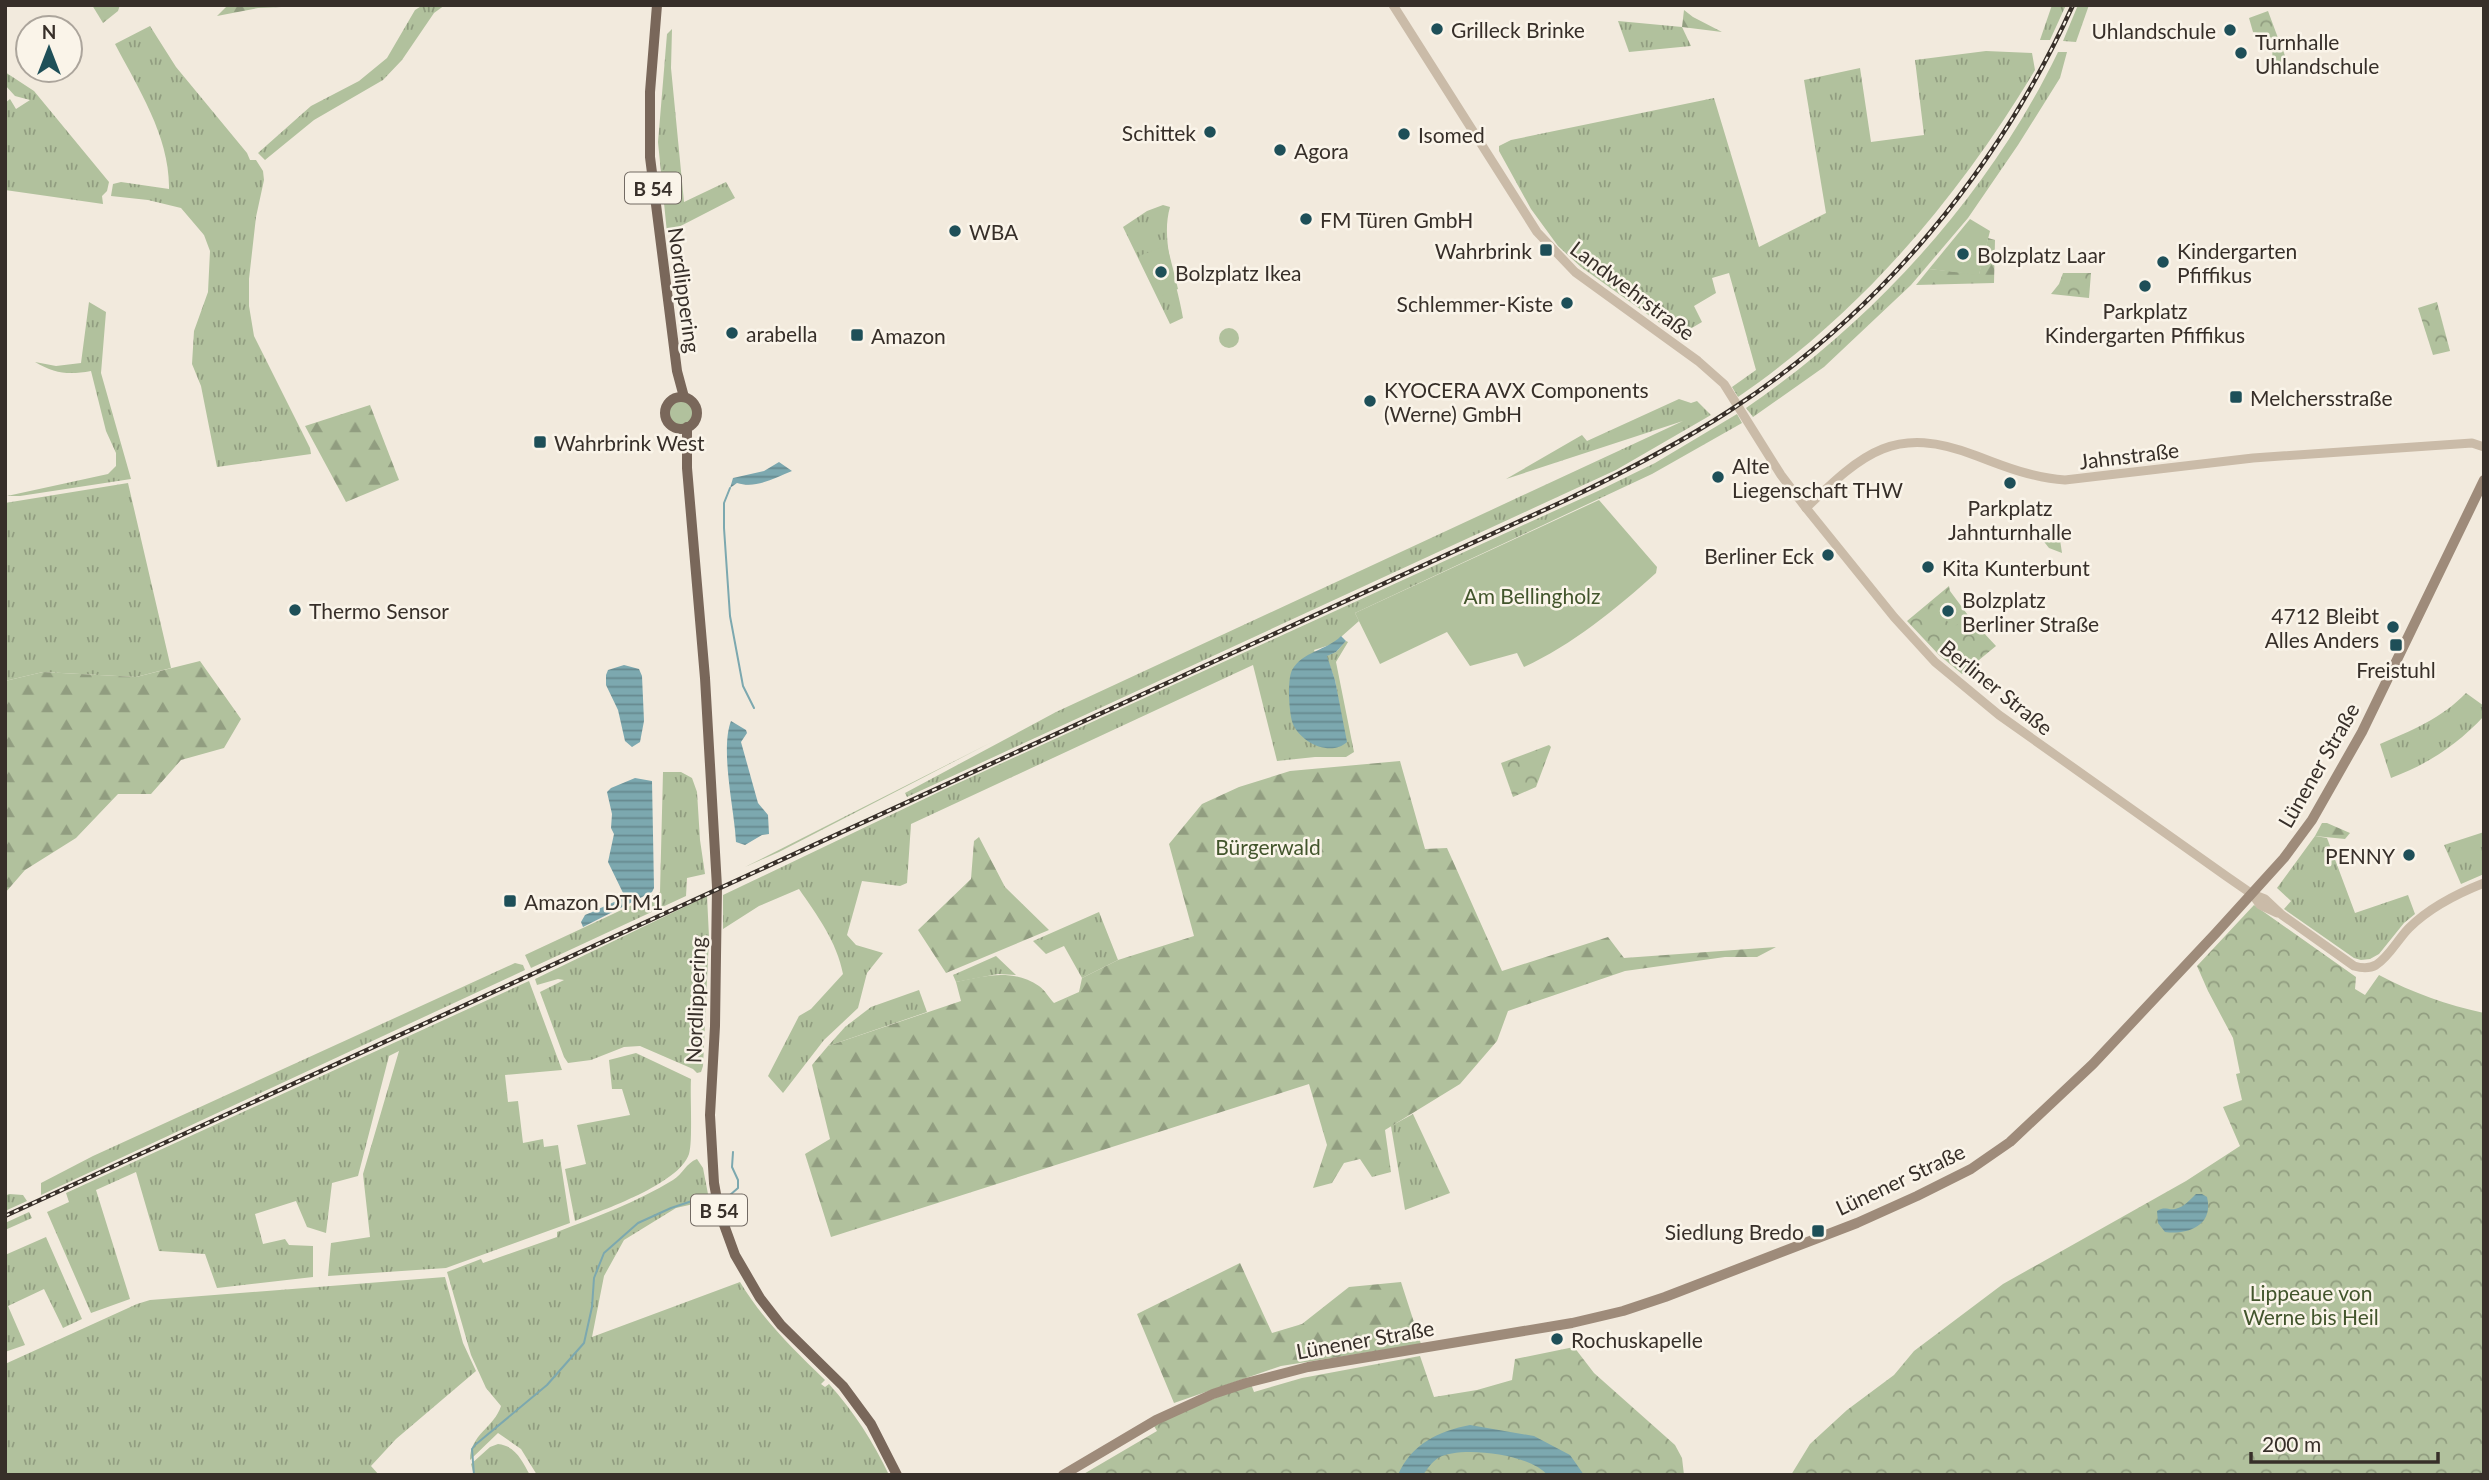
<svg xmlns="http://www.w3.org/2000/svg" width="2489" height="1480" font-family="Lato,sans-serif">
<defs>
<pattern id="grass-tufts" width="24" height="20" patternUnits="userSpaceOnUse" patternTransform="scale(1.75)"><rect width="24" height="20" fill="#b1c19d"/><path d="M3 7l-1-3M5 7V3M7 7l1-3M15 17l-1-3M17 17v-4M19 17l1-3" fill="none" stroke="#919d80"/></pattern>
<pattern id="forest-firs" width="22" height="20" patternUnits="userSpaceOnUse" patternTransform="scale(1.75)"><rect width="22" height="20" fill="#b1c19d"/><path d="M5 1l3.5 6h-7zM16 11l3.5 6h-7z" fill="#919d80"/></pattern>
<pattern id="park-crowns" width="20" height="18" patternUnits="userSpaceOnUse" patternTransform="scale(1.75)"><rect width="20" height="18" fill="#b1c19d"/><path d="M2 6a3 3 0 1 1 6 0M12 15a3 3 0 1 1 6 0" fill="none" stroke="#919d80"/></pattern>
<pattern id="water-rules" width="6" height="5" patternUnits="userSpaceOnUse" patternTransform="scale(1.75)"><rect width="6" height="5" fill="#7ca8af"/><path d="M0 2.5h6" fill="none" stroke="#66898e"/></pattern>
</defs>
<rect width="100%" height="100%" fill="#f2eadd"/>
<g fill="url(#grass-tufts)">
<polygon points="423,5 445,5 434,13 402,60 383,80 314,120 265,160 258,153 311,106 359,81 387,58 415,10"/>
<polygon points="2052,5 2066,5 2050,40 2040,40"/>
<polygon points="2078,5 2089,5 2076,42 2063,41"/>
<polygon points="1618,21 1682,27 1691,46 1629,52"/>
<path d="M 150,26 L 176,67 L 247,153 L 250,160 L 256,160 L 263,171 L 264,180 L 256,217 L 249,279 L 249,306 L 254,336 L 310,448 L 311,454 L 217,467 L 201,386 L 192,364 L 194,331 L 208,292 L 210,251 L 204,235 L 181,208 L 148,200 L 111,196 L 113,184 L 121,182 L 169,189 C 170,137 138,88 115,44 Z"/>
<polygon points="672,29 671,68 684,202 726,182 735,198 667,233 658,142 667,34"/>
<path d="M 1986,51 L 2032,53 L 2035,70 C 1958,198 1862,312 1738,397 L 1732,387 L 1756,370 L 1729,273 L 1712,278 L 1716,293 L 1694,306 L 1702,322 L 1678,336 L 1581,267 L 1558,246 L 1531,209 L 1499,151 L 1499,146 L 1511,140 L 1714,98 L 1759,247 L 1826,213 L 1804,80 L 1860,68 L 1871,142 L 1924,135 L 1915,60 Z"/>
<path d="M 2058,52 L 2067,52 L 2060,78 L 2018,145 L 1968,218 L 1911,285 L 1824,367 L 1753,417 L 1746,408 C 1876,319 1990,193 2058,52 Z"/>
<polygon points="5,72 34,91 109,182 107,191 102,196 103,204 5,190 5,103 10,99 16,109 30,100 15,96 5,85"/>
<path d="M 1163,205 L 1170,207 C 1160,242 1177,282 1183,318 L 1170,324 L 1123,227 L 1147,211 Z"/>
<path d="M 89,302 L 106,312 L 101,373 L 131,479 L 20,496 L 7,496 L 108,474 L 116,466 L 116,453 L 106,431 L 91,371 C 69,375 55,374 35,362 L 56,366 L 81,363 Z"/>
<circle cx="1229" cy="338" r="10"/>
<polygon points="1679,399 1691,403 1697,401 1711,415 1616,470 907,797 905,793 1056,712 1683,421 1506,479 1582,435 1587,441"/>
<circle cx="681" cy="413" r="12"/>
<path d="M 1737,414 L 1742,423 L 1652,474 L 1355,613 L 1359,621 L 1333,644 L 1314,650 L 1340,712 L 1335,680 L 1326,656 L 1336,652 L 1346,641 L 1348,642 L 1336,662 L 1354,752 L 1346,757 L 1315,757 L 1277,761 L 1253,665 L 911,824 L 907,883 L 900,886 L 862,881 L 847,935 L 856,945 L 883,953 L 867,973 L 858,1008 L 824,1040 L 783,1093 L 768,1076 L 799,1016 L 811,1009 L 843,974 C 837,942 817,915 799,889 L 759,906 L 723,929 L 723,895 L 943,790 L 1598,491 L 1655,463 Z"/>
<polygon points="128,483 171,668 136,677 43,672 5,681 5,503"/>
<path d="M 2466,693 L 2484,706 L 2484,716 C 2457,745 2428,764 2391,778 L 2380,744 C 2411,731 2442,718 2466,693 Z"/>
<polygon points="992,742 779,852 745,867"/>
<polygon points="663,772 681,772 692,778 697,792 700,840 705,874 687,878 686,896 531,968 525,955 660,892"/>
<polygon points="2484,832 2484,874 2461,884 2444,845"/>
<polygon points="2315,836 2327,838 2355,913 2408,895 2415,914 2404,923 2379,954 2370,959 2361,960 2354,958 2284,909 2291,901 2277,888"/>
<polygon points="707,896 709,937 703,1066 701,1072 697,1073 693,1069 640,1046 624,1047 591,1060 568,1063 564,1057 540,992 564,980 558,979 537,985 535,979"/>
<polygon points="1099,912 1118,960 1082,978 1064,946 1046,954 1033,941"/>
<polygon points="996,956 1016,975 998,974 956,982 953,975"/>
<polygon points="515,963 523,965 525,970 41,1195 41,1183 93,1156"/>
<polygon points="529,981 562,1070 505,1075 508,1102 518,1101 523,1143 543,1139 544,1147 558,1145 570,1223 446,1268 328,1276 331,1243 370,1237 363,1174 399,1051 389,1056 358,1176 332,1183 326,1233 307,1227 296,1201 255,1214 263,1244 285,1239 289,1245 313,1246 313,1277 217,1288 205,1254 159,1251 136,1172 96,1190 130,1299 91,1313 47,1212 69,1202 66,1193"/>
<polygon points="919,990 927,1012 828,1046 845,1027 871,1007"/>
<path d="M 636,1053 L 691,1079 C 690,1095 693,1143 689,1154 C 679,1184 603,1210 575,1221 L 565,1169 L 586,1164 L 577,1125 L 630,1115 L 622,1089 L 612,1089 L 609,1060 Z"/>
<polygon points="1413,1114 1450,1193 1405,1210 1391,1126"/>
<path d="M 697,1159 L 703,1168 L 712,1215 L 698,1203 L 676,1208 L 624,1240 L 604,1276 L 592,1337 L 740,1282 C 763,1320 793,1349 825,1380 L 821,1384 L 825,1387 L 829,1384 C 854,1412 873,1441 889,1475 L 537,1475 L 521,1449 L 498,1433 L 470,1460 C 470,1434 494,1428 501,1406 L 486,1388 L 471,1355 L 447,1272 L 481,1259 L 483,1263 L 557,1237 L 557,1232 C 596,1217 637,1202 673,1180 C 683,1174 686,1163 697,1159 Z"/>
<polygon points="9,1194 23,1195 27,1201 5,1211 5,1196"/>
<polygon points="29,1212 32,1218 5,1230 5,1223"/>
<polygon points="46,1237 82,1319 63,1328 44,1289 8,1306 25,1345 5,1352 5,1255"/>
<polygon points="445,1277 463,1343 476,1371 396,1439 371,1466 379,1475 5,1475 5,1364 137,1304 150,1300"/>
<path d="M 498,1444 C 516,1446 522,1461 530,1475 L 474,1475 L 471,1464 L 490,1447 Z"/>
</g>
<g fill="url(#forest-firs)">
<polygon points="92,5 120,5 118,11 103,23"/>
<polygon points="228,5 328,5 258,8 217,16"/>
<polygon points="1684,10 1693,17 1722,32 1682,27"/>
<polygon points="1988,238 1995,240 1994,283 1916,285 1929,269 1979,274"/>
<polygon points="370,405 399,480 346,502 305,426"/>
<polygon points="200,661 241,719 224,748 181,760 151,794 118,794 76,838 25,870 5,893 5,681 43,672 136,677"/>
<path d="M 1400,761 L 1425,849 L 1447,848 L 1502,971 L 1608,937 L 1624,958 L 1776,947 L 1757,957 L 1725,957 L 1625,971 L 1508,1011 L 1497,1041 L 1460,1084 L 1385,1130 L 1391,1172 L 1372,1177 L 1360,1159 L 1344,1163 L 1332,1183 L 1313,1188 L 1327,1145 L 1309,1084 L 831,1237 L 805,1154 L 830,1139 L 812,1065 L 828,1046 L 961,1001 L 956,982 C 984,976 1012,968 1039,986 C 1045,990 1049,998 1054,1003 L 1079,992 L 1082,978 L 1118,960 L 1194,936 L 1169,844 L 1202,804 L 1239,787 L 1290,771 Z"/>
<polygon points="2322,823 2327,823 2350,833 2345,839 2315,836"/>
<polygon points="979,837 1005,887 1049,930 946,973 918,930 971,879 974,841"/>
<polygon points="1240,1263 1272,1333 1302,1324 1349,1287 1401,1282 1421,1344 1281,1366 1174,1403 1137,1314"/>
</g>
<g fill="url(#park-crowns)">
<polygon points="2268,11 2278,38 2258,40 2258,33 2253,32 2249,18"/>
<polygon points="2272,44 2281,44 2290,71 2273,72"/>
<polygon points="2063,273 2091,273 2089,298 2051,294 2059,284"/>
<polygon points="2437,302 2450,351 2433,355 2418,308"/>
<polygon points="2055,531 2059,533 2062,553 2049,548 2037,533"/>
<polygon points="1949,586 1950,591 1970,618 1996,646 1962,674 1939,655 1907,621"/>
<polygon points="1549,745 1551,747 1536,787 1513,797 1501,763"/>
<path d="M 2254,905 L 2356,977 L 2355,989 L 2365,995 L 2379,975 C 2413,993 2447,1005 2484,1013 L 2484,1475 L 1791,1475 L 1810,1444 L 1847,1410 L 1894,1375 L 1914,1351 L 2003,1284 L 2186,1181 L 2240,1146 L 2223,1107 L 2242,1100 L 2236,1074 L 2240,1073 L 2233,1038 L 2208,991 L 2197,966 Z"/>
<polygon points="1574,1347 1594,1373 1675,1445 1682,1458 1684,1475 1082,1475 1157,1431 1154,1426 1173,1415 1251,1384 1254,1392 1302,1378 1420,1356 1434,1397 1477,1390 1512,1380 1515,1359"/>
</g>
<g fill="#b1c19d">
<polygon points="1970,219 1990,231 1979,275 1929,269"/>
<polygon points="1167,245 1178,289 1159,297 1139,256"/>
<path d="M 1599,500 L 1657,567 L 1656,573 C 1616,609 1572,645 1524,667 L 1517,653 L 1470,666 L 1447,632 L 1380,664 L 1355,613 Z"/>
<polygon points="1944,594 1964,619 1953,628 1932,603"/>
</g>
<g fill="url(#water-rules)">
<path d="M 779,462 L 792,471 C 775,478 756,489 737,483 L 730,488 L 733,478 L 764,471 Z"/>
<path d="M 1341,636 L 1346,641 L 1336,652 L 1327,656 L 1335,680 L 1347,742 C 1331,757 1301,743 1293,724 C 1289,714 1287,680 1292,670 C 1303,651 1326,651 1341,636 Z"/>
<polygon points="624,665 639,669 642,676 644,721 640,742 632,747 625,741 618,710 606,685 606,675 608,670"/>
<path d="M 731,721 L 746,730 L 747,733 L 741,742 L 758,803 L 768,815 L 769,834 L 762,835 L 745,845 L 736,842 L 735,830 C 732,800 721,747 731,721 Z"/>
<polygon points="635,778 652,781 654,888 652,892 583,927 581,922 585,915 623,898 624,895 608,862 614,834 611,828 612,814 607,792 611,788"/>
<path d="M 2196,1194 L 2202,1194 L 2207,1197 C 2214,1225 2189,1235 2165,1232 L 2158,1223 L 2157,1211 C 2165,1206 2167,1210 2175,1209 C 2184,1207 2190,1200 2196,1194 Z"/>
<path d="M 1470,1425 L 1534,1436 L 1570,1455 L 1584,1475 L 1547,1475 C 1531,1454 1460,1445 1438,1458 C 1432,1462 1427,1469 1423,1475 L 1398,1475 C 1411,1444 1439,1431 1470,1425 Z"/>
</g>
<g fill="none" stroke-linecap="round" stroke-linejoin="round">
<g stroke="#7ca8af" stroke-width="2">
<polyline points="730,488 724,503 724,528 730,616 743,686 754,708"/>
<polyline points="730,1195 738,1188 738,1180 732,1167 733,1152"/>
<polyline points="474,1475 472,1449 475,1445 547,1385 584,1343 592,1307 594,1278 604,1253 638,1223 671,1208 692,1201 700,1200"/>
</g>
<g stroke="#cabba8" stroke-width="9">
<path d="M 1393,5 L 1537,232 L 1575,272 L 1698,361 L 1724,384 L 1781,475 L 1806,508 L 1894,617 L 1935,662 L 1999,715 L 2226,876 L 2252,894 L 2265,899 L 2282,915 L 2354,966 C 2361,968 2369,969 2376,965 C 2389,957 2398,939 2409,928 C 2430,907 2456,894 2484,883"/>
<path d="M 1806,508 C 1864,452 1895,424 1977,456 C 2005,467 2034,478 2065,480 L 2253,458 L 2472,443 L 2484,447"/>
<polyline points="2253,895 2260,905 2277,913"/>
</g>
<polyline stroke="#9e8b7a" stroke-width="10" points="1063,1475 1156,1420 1213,1394 1246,1383 1308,1367 1572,1323 1623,1311 1665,1297 1857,1223 1917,1196 1971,1169 2010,1142 2093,1064 2216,933 2284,858 2312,820 2362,732 2484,480"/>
<g stroke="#79675a" stroke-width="10">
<polyline points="657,5 650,92 650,157 677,371 684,397"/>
<circle cx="681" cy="413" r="16"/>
<polyline points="687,427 687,468 705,678 717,887 715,1026 710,1115 714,1183 719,1211 735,1255 760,1298 781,1325 843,1386 871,1424 897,1475"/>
</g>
<g stroke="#372f29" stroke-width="4.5">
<path id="rail" d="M 5,1216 L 1566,500 C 1622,473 1677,445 1729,411 C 1881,313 1998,169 2073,5"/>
</g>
<use href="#rail" stroke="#faf4e9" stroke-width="2" stroke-dasharray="5" stroke-linecap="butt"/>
</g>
<g fill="#1e4f58" stroke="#faf4e9" stroke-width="2.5">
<circle cx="1437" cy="29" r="7"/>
<circle cx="2230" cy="30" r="7"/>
<circle cx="2241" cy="53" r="7"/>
<circle cx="1210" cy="132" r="7"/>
<circle cx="1404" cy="134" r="7"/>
<circle cx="1280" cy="150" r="7"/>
<circle cx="1306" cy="219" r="7"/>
<circle cx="955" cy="231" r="7"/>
<rect x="1539" y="243" width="14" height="14" rx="3.5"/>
<circle cx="1963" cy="254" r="7"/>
<circle cx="2163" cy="262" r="7"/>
<circle cx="1161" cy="272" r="7"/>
<circle cx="2145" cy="286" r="7"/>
<circle cx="1567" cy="303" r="7"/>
<circle cx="732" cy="333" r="7"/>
<rect x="850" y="328" width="14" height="14" rx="3.5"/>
<rect x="2229" y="390" width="14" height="14" rx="3.5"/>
<circle cx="1370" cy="401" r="7"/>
<rect x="533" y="435" width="14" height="14" rx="3.5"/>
<circle cx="1718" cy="477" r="7"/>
<circle cx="2010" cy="483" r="7"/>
<circle cx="1828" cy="555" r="7"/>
<circle cx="1928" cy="567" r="7"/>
<circle cx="295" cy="610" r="7"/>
<circle cx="1948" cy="611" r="7"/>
<circle cx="2393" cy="627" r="7"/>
<rect x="2389" y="638" width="14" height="14" rx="3.5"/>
<circle cx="2409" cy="855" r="7"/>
<rect x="503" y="894" width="14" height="14" rx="3.5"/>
<rect x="1811" y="1224" width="14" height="14" rx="3.5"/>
<circle cx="1557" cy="1339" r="7"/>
</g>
<g text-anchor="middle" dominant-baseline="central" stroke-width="5" stroke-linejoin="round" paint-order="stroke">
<g fill="#faf4e9" stroke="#726a63" stroke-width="2">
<rect x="625" y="172.5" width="56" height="31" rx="5"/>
<rect x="691" y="1194.5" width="56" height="31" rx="5"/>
</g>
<g font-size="19" font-weight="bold" fill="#372f29">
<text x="653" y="188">B 54</text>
<text x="719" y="1210">B 54</text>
</g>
<g font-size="21" fill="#372f29" stroke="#faf4e9" text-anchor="start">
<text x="1451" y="29">Grilleck Brinke</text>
<text x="2216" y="30" text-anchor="end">Uhlandschule</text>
<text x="2255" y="41">Turnhalle<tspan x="2255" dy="24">Uhlandschule</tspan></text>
<text x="1196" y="132" text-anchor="end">Schittek</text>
<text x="1418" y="134">Isomed</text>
<text x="1294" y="150">Agora</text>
<text x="1320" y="219">FM Türen GmbH</text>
<text x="969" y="231">WBA</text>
<text x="1532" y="250" text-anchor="end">Wahrbrink</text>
<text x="2177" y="250">Kindergarten<tspan x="2177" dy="24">Pfiffikus</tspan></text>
<text x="1977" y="254">Bolzplatz Laar</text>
<text x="1175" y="272">Bolzplatz Ikea</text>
<text x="1553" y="303" text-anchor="end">Schlemmer-Kiste</text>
<text x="2145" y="310" text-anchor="middle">Parkplatz<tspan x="2145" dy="24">Kindergarten Pfiffikus</tspan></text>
<text x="746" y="333">arabella</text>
<text x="871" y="335">Amazon</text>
<text x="1384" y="389">KYOCERA AVX Components<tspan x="1384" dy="24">(Werne) GmbH</tspan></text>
<text x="2250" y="397">Melchersstraße</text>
<text x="554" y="442">Wahrbrink West</text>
<text x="1732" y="465">Alte<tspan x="1732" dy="24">Liegenschaft THW</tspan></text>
<text x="2010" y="507" text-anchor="middle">Parkplatz<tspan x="2010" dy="24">Jahnturnhalle</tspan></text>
<text x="1814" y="555" text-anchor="end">Berliner Eck</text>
<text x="1942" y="567">Kita Kunterbunt</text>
<text x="1962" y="599">Bolzplatz<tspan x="1962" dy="24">Berliner Straße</tspan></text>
<text x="309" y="610">Thermo Sensor</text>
<text x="2379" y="615" text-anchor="end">4712 Bleibt<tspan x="2379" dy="24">Alles Anders</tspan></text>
<text x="2396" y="669" text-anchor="middle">Freistuhl</text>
<text x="2395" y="855" text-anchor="end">PENNY</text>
<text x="524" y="901">Amazon DTM1</text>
<text x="1804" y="1231" text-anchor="end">Siedlung Bredo</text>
<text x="1571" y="1339">Rochuskapelle</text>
</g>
<g font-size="21" fill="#372f29" stroke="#faf4e9">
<text transform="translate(685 290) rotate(82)">Nordlippering</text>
<text transform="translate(1633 290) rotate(37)">Landwehrstraße</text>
<text transform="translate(2129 455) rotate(-7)">Jahnstraße</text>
<text transform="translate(1997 687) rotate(39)">Berliner Straße</text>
<text transform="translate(2318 765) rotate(-60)">Lünener Straße</text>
<text transform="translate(695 1000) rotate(-88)">Nordlippering</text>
<text transform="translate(1900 1179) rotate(-25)">Lünener Straße</text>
<text transform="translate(1365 1339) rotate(-10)">Lünener Straße</text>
</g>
<g font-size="21" fill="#42552c" stroke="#faf4e9">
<text x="1532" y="595">Am Bellingholz</text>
<text x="1268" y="846">Bürgerwald</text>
<text x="2311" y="1292">Lippeaue von<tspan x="2311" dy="24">Werne bis Heil</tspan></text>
</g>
</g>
<rect width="2489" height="1480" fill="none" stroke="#372f29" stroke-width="14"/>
<g transform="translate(49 49)"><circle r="33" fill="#faf4e9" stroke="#aca59c" stroke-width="2"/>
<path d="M0-5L12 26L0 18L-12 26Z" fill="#1e4f58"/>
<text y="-10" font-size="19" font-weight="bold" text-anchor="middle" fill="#372f29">N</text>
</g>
<path d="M2251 1452v10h187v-10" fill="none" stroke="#372f29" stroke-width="3.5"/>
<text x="2262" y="1452" font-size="21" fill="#372f29" stroke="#faf4e9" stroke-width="5" paint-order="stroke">200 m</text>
</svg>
